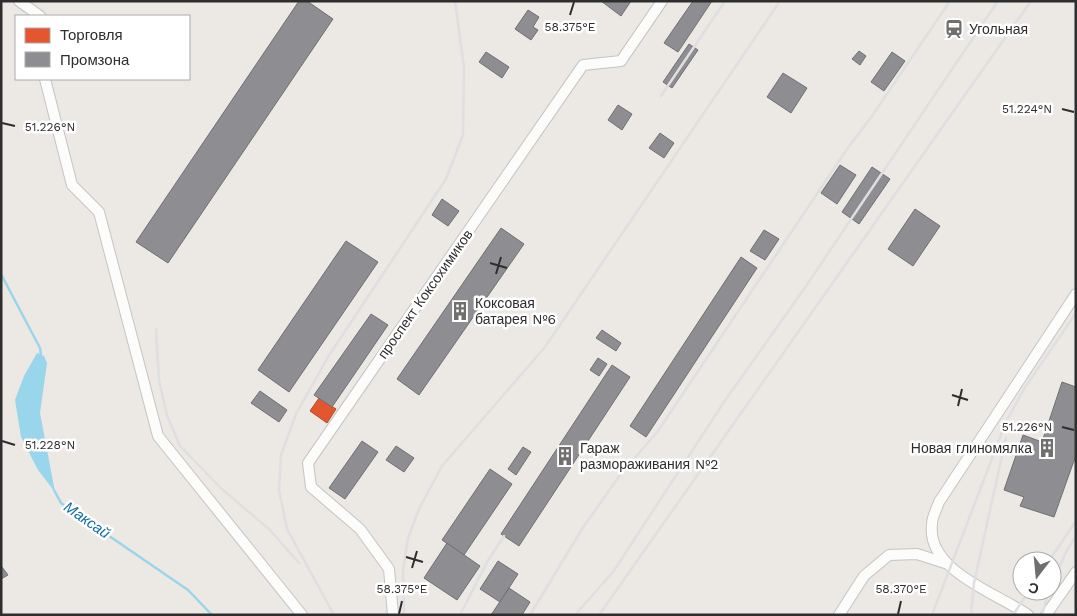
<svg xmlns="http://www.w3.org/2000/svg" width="1077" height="616" font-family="'Work Sans',sans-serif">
<rect width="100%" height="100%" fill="#ece8e4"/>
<polygon fill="#99d6ec" points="37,353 44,356 47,363 40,413 55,492 38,470 21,437 15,400 24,376"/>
<polygon fill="#e4572e" stroke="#ad4b2e" points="319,398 336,409 327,423 310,411"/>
<g fill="#8d8d92" stroke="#707074">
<polygon points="299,1 307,1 333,19 168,263 136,242"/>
<polygon points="601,1 631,1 621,16"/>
<polygon points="693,1 712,1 678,52 664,43"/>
<polygon points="528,10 539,17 533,27 538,30 531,40 515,29"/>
<polygon points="689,44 698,50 672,88 663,82"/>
<polygon points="859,51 866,56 860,65 852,59"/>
<polygon points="486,52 509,67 502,78 479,62"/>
<polygon points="892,52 905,61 884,91 871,82"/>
<polygon points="783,73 807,88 791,113 767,97"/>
<polygon points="618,105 632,114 622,130 608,120"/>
<polygon points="660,133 674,143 664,158 649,148"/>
<polygon points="840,165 856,175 837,204 821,193"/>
<polygon points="872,167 890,179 859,224 842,212"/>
<polygon points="442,199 459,211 448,226 432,215"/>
<polygon points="915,209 940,226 913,266 888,249"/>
<polygon points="501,228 524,244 419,395 397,379"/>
<polygon points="764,230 779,239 765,260 750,251"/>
<polygon points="346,241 378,262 289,392 258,370"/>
<polygon points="741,257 757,268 646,437 630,426"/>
<polygon points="371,314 388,325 332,407 314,395"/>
<polygon points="602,330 621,343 616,351 596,338"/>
<polygon points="598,358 607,364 599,376 590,370"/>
<polygon points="612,365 630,377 519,546 501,534"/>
<polygon points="1062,382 1076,387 1076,455 1054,517 1020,506 1024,497 1004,490 1023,435 1042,442"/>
<polygon points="260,391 287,410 279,422 251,403"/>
<polygon points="362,441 378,452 345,499 329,488"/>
<polygon points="396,446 414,458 404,472 386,460"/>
<polygon points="523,447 531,452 516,475 508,469"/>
<polygon points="490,469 512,484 464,555 442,540"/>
<polygon points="447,543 480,566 457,600 424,578"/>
<polygon points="498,561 518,574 500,602 480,589"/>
<polygon points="2,567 8,575 1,579 1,568"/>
<polygon points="509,588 530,602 522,615 491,615"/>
</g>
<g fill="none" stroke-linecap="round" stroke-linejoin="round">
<g stroke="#99d6ec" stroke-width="2.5">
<polyline points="1,274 40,348 41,356"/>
<polyline points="54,490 61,503 188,590 212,615"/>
</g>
<g stroke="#c5c4c5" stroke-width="12">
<g id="minor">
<polyline points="19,1 40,16"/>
<polyline points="45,79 72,185 99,212 158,436 302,615"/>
<polyline points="393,615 389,569 360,529 311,487 308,463 583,65 621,61 662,1"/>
<polyline points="839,615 864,576 889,555 917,554 945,563"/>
<path d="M 1028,615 C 997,593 926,571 932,524 C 932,517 937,508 939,502 L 1076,294"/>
<polyline points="1046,615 1076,572"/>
</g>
</g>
<use href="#minor" stroke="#fcfcfb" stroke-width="10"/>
<g stroke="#dfdfe1" stroke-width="2.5">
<polyline points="661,96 725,1"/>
<polyline points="156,329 159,381 167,415 180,446 223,490 269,529 299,563"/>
<polyline points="1049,561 1076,521"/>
<polyline points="1052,584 1066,552 1076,536"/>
<polyline points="334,615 287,529 279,490 281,455 296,414 328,357 446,179 463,135 464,68 455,1"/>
<polyline points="404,615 403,570 408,538 419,509 442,466 545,347 780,1"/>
<polyline points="460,615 487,562 504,536"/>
<polyline points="530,615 582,529 620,475 658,431 847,149 872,116 950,1"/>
<polyline points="575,615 613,572 724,402 804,289 998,1"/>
<polyline points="599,615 1031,1"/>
<polyline points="932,615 1006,422 1024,389 1076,313"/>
<polyline points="971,615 974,583 1006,438"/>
<polyline points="1013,615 1029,591"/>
<polyline points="1042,615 1049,591"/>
</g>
</g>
<path fill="none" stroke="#2e2e2e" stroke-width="2" d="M 570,15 L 574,2M 1062,109 L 1074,112M 2,123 L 15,126M 490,263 L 507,268M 496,274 L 501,257M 952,395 L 968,400M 958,406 L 962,389M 1062,427 L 1074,430M 2,441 L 15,445M 406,557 L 423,562M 412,568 L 417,551M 399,614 L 402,601M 898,614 L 901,601"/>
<defs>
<g id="station-bare" transform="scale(1.5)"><path d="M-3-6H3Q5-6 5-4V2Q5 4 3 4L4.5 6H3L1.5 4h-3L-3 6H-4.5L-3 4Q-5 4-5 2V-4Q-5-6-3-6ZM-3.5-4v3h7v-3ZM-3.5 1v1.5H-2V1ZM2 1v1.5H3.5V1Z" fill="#706f6e" stroke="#fff" stroke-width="2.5" paint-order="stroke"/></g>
<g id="building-bare" transform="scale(1.5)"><path d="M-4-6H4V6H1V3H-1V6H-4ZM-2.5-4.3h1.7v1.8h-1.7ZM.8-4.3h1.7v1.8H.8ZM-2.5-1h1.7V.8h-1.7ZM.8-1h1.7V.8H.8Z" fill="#706f6e" stroke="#fff" stroke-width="2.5" paint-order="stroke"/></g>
</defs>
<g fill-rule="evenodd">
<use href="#station-bare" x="954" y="29"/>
<use href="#building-bare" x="460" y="311"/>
<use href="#building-bare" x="1047" y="448"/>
<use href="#building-bare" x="565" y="456"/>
</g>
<g text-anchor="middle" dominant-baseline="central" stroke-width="5" stroke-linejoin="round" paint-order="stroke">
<g font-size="14" fill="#2e2e2e" stroke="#fff" text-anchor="start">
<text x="969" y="29">Угольная</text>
<text x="475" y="303">Коксовая<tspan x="475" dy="16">батарея №6</tspan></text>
<text x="580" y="448">Гараж<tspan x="580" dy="16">размораживания №2</tspan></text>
<text x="1032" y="448" text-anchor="end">Новая глиномялка</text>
</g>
<g font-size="14" fill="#2e2e2e" stroke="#fff">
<text transform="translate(425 294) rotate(-55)">проспект Коксохимиков</text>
</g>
<g font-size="15" font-style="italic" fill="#0d6fa3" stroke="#fff">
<text transform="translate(87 520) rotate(35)">Максай</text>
</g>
</g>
<g font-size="12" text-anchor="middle" fill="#2e2e2e" stroke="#fff" stroke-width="5" stroke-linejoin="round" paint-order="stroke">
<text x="570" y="31">58.375°E</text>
<text x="1027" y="113">51.224°N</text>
<text x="50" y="131">51.226°N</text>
<text x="1027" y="431">51.226°N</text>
<text x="50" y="449">51.228°N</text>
<text x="402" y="593">58.375°E</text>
<text x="901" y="593">58.370°E</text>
</g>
<rect width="1077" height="616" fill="none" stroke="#2e2e2e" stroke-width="5"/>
<rect x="15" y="15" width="175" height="65" fill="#ffffff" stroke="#ababab"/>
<rect x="25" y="28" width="25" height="15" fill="#e4572e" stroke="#ababab"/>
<text x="60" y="40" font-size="15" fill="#2e2e2e">Торговля</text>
<rect x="25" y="52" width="25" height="15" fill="#8d8d92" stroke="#ababab"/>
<text x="60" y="65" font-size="15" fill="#2e2e2e">Промзона</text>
<g transform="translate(1037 576) rotate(196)"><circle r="24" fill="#ffffff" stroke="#ababab"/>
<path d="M0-4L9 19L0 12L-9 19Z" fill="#706f6e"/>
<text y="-8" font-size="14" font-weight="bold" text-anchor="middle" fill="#2e2e2e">С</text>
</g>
</svg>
